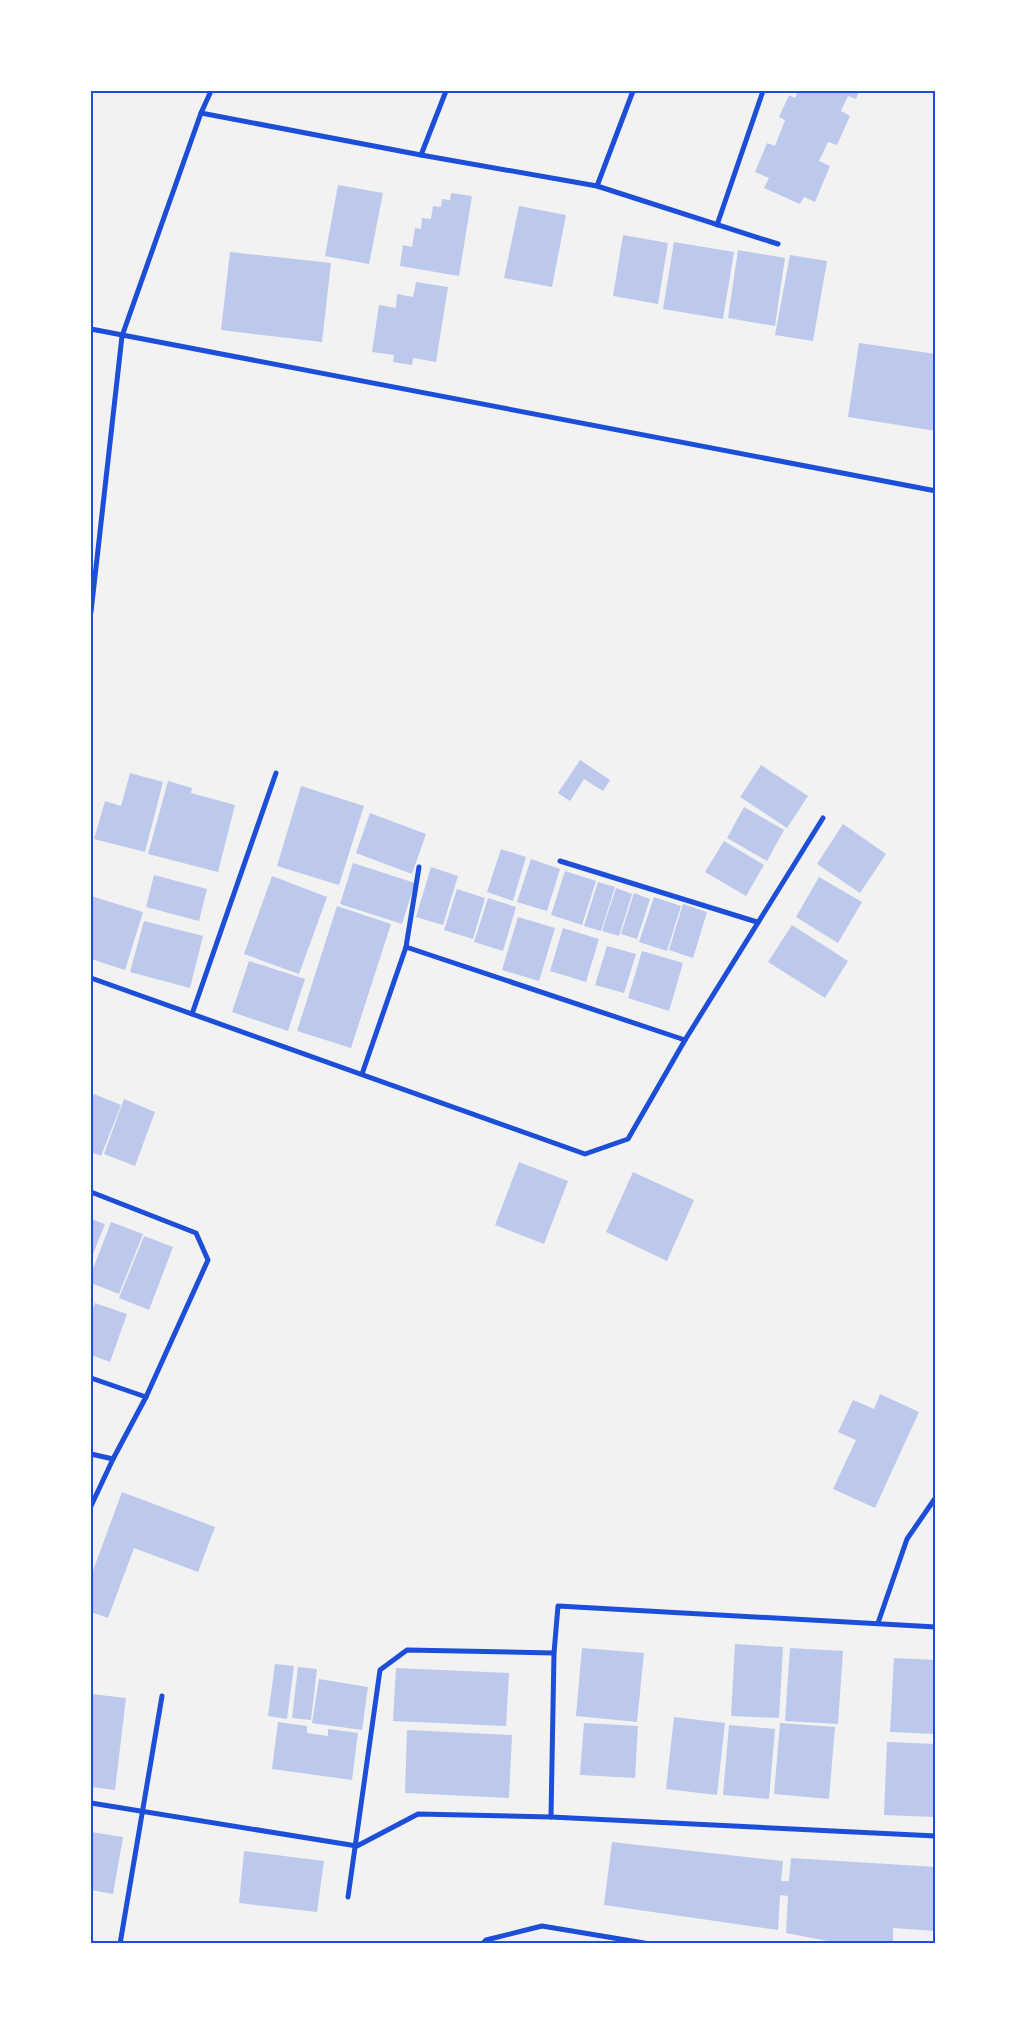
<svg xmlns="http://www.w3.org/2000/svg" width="1027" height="2035" font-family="Helvetica,sans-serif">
<rect width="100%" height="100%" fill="#f2f2f2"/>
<g fill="#bdc9ec">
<polygon points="798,91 859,91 856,99 848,96 841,111 850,116 837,145 828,142 819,161 830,166 815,202 804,197 800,204 764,188 769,178 755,172 767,143 775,146 785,120 779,117 789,95 795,98"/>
<polygon points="338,185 383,193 369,264 325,256"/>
<polygon points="451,193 472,196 459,276 400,266 403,245 412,247 415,228 421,229 422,218 431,219 433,206 441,207 442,199 450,200"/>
<polygon points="519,206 566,215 552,287 504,278"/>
<polygon points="623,235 668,243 658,304 613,296"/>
<polygon points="674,242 734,252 723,319 663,309"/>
<polygon points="738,250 785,258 775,326 728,318"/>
<polygon points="230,252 331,263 322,342 221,330"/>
<polygon points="790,255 827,261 813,341 775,335"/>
<polygon points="416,282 448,287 436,362 413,358 412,365 393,362 394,355 372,352 379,305 396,308 397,294 413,297"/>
<polygon points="859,343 936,354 936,431 848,417"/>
<polygon points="580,760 610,780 603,791 584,779 570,801 558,793"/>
<polygon points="761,765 808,796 787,828 740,797"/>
<polygon points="130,773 163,782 145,852 94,839 105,801 121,806"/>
<polygon points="168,781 192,788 191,793 235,805 218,872 148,854"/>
<polygon points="301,786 364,806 339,885 277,866"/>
<polygon points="744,807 784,830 767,861 727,838"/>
<polygon points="370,813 426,834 412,874 356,853"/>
<polygon points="843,824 886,854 860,893 817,864"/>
<polygon points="724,841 764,865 746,896 705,872"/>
<polygon points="501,849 526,857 513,901 487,892"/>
<polygon points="531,859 560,869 547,911 517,902"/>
<polygon points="353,863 415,883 402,924 340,904"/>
<polygon points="431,867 458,876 443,925 416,917"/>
<polygon points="565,871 596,881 582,925 551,915"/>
<polygon points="154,875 207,889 199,921 146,907"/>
<polygon points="272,876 327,897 299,974 244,954"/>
<polygon points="819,877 862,902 838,943 796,917"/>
<polygon points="598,882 615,887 601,931 584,926"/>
<polygon points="616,888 632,894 619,936 602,931"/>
<polygon points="457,889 485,898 473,939 444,930"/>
<polygon points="634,893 650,899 637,939 621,934"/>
<polygon points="91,896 143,912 125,970 91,959"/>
<polygon points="654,897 681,906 667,951 639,942"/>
<polygon points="488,898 516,907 503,951 474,942"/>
<polygon points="683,904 707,912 693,958 669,950"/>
<polygon points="337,906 391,924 351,1048 297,1031"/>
<polygon points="518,917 555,928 539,981 502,970"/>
<polygon points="144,921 203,936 190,988 130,972"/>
<polygon points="792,925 848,961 825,998 768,962"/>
<polygon points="563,928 599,939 586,982 550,971"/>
<polygon points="607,946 636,954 624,993 595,985"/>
<polygon points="642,951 683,963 669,1011 628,998"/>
<polygon points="249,961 305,979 288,1031 232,1012"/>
<polygon points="94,1094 121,1105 101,1156 91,1152 91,1101"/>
<polygon points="124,1099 155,1112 135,1166 104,1154"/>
<polygon points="519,1162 568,1181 544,1244 495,1225"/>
<polygon points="633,1172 694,1200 667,1261 606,1232"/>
<polygon points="91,1219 105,1224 91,1259"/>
<polygon points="111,1222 143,1234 119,1294 91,1283 91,1274"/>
<polygon points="144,1236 173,1247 149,1310 119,1298"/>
<polygon points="95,1303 127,1314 110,1362 91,1355 91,1313"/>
<polygon points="880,1394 919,1412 875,1508 833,1489 856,1440 838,1432 853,1400 874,1409"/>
<polygon points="122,1492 215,1527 198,1572 134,1548 108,1618 91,1612 91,1576"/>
<polygon points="735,1644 783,1647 779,1718 731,1716"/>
<polygon points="582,1648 644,1653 637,1722 576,1716"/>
<polygon points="790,1648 843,1651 838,1724 785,1721"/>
<polygon points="894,1658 936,1660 936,1734 890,1732"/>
<polygon points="275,1664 294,1666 287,1719 268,1716"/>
<polygon points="298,1667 317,1669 311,1720 292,1718"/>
<polygon points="396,1668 509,1673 506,1726 393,1721"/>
<polygon points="319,1679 368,1687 362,1730 312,1723"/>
<polygon points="91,1694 126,1698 115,1790 91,1787"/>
<polygon points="674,1717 725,1723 717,1795 666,1789"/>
<polygon points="278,1722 307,1726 307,1733 328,1736 328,1729 358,1733 352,1780 272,1769"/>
<polygon points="584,1723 638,1726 635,1778 580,1775"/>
<polygon points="780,1723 835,1727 829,1799 774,1794"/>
<polygon points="729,1725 775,1729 769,1799 723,1795"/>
<polygon points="407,1730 512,1735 509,1798 405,1793"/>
<polygon points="887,1742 936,1744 935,1817 884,1815"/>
<polygon points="91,1832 123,1837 113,1894 91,1890"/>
<polygon points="612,1842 783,1861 781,1881 789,1881 791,1858 936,1867 936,1931 893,1928 893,1944 844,1944 786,1933 788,1896 780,1895 778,1930 604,1905"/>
<polygon points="244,1851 324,1861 317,1912 239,1903"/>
</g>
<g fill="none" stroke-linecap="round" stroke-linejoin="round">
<g stroke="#1d4ed8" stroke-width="5">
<polyline points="201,113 421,155 597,186 778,244"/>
<polyline points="421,155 446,91"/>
<polyline points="597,186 633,91"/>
<polyline points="717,225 763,91"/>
<polyline points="91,329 936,491"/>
<polyline points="91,612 122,336 201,113 211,91"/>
<polyline points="560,861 757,922"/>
<polyline points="406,947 419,867"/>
<polyline points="91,978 585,1154 628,1139 685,1040 823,818"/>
<polyline points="192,1014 276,773"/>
<polyline points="362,1074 406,947 685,1040"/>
<polyline points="91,1192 196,1233 208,1260 146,1397 113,1459 91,1506"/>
<polyline points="91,1378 146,1397"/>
<polyline points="91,1454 113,1459"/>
<polyline points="878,1623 907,1539 936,1497"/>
<polyline points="91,1803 357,1846 418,1814 551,1817 936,1836"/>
<polyline points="551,1817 554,1653 558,1606 936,1627"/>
<polyline points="348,1897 380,1670 407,1650 554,1653"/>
<polyline points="120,1944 162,1696"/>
<polyline points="482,1944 486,1940 542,1926 650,1944"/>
</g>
</g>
<rect width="1027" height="2035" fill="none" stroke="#ffffff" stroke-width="185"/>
<rect x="92" y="92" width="842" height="1850" fill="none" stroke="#1d4ed8" stroke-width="2"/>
</svg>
